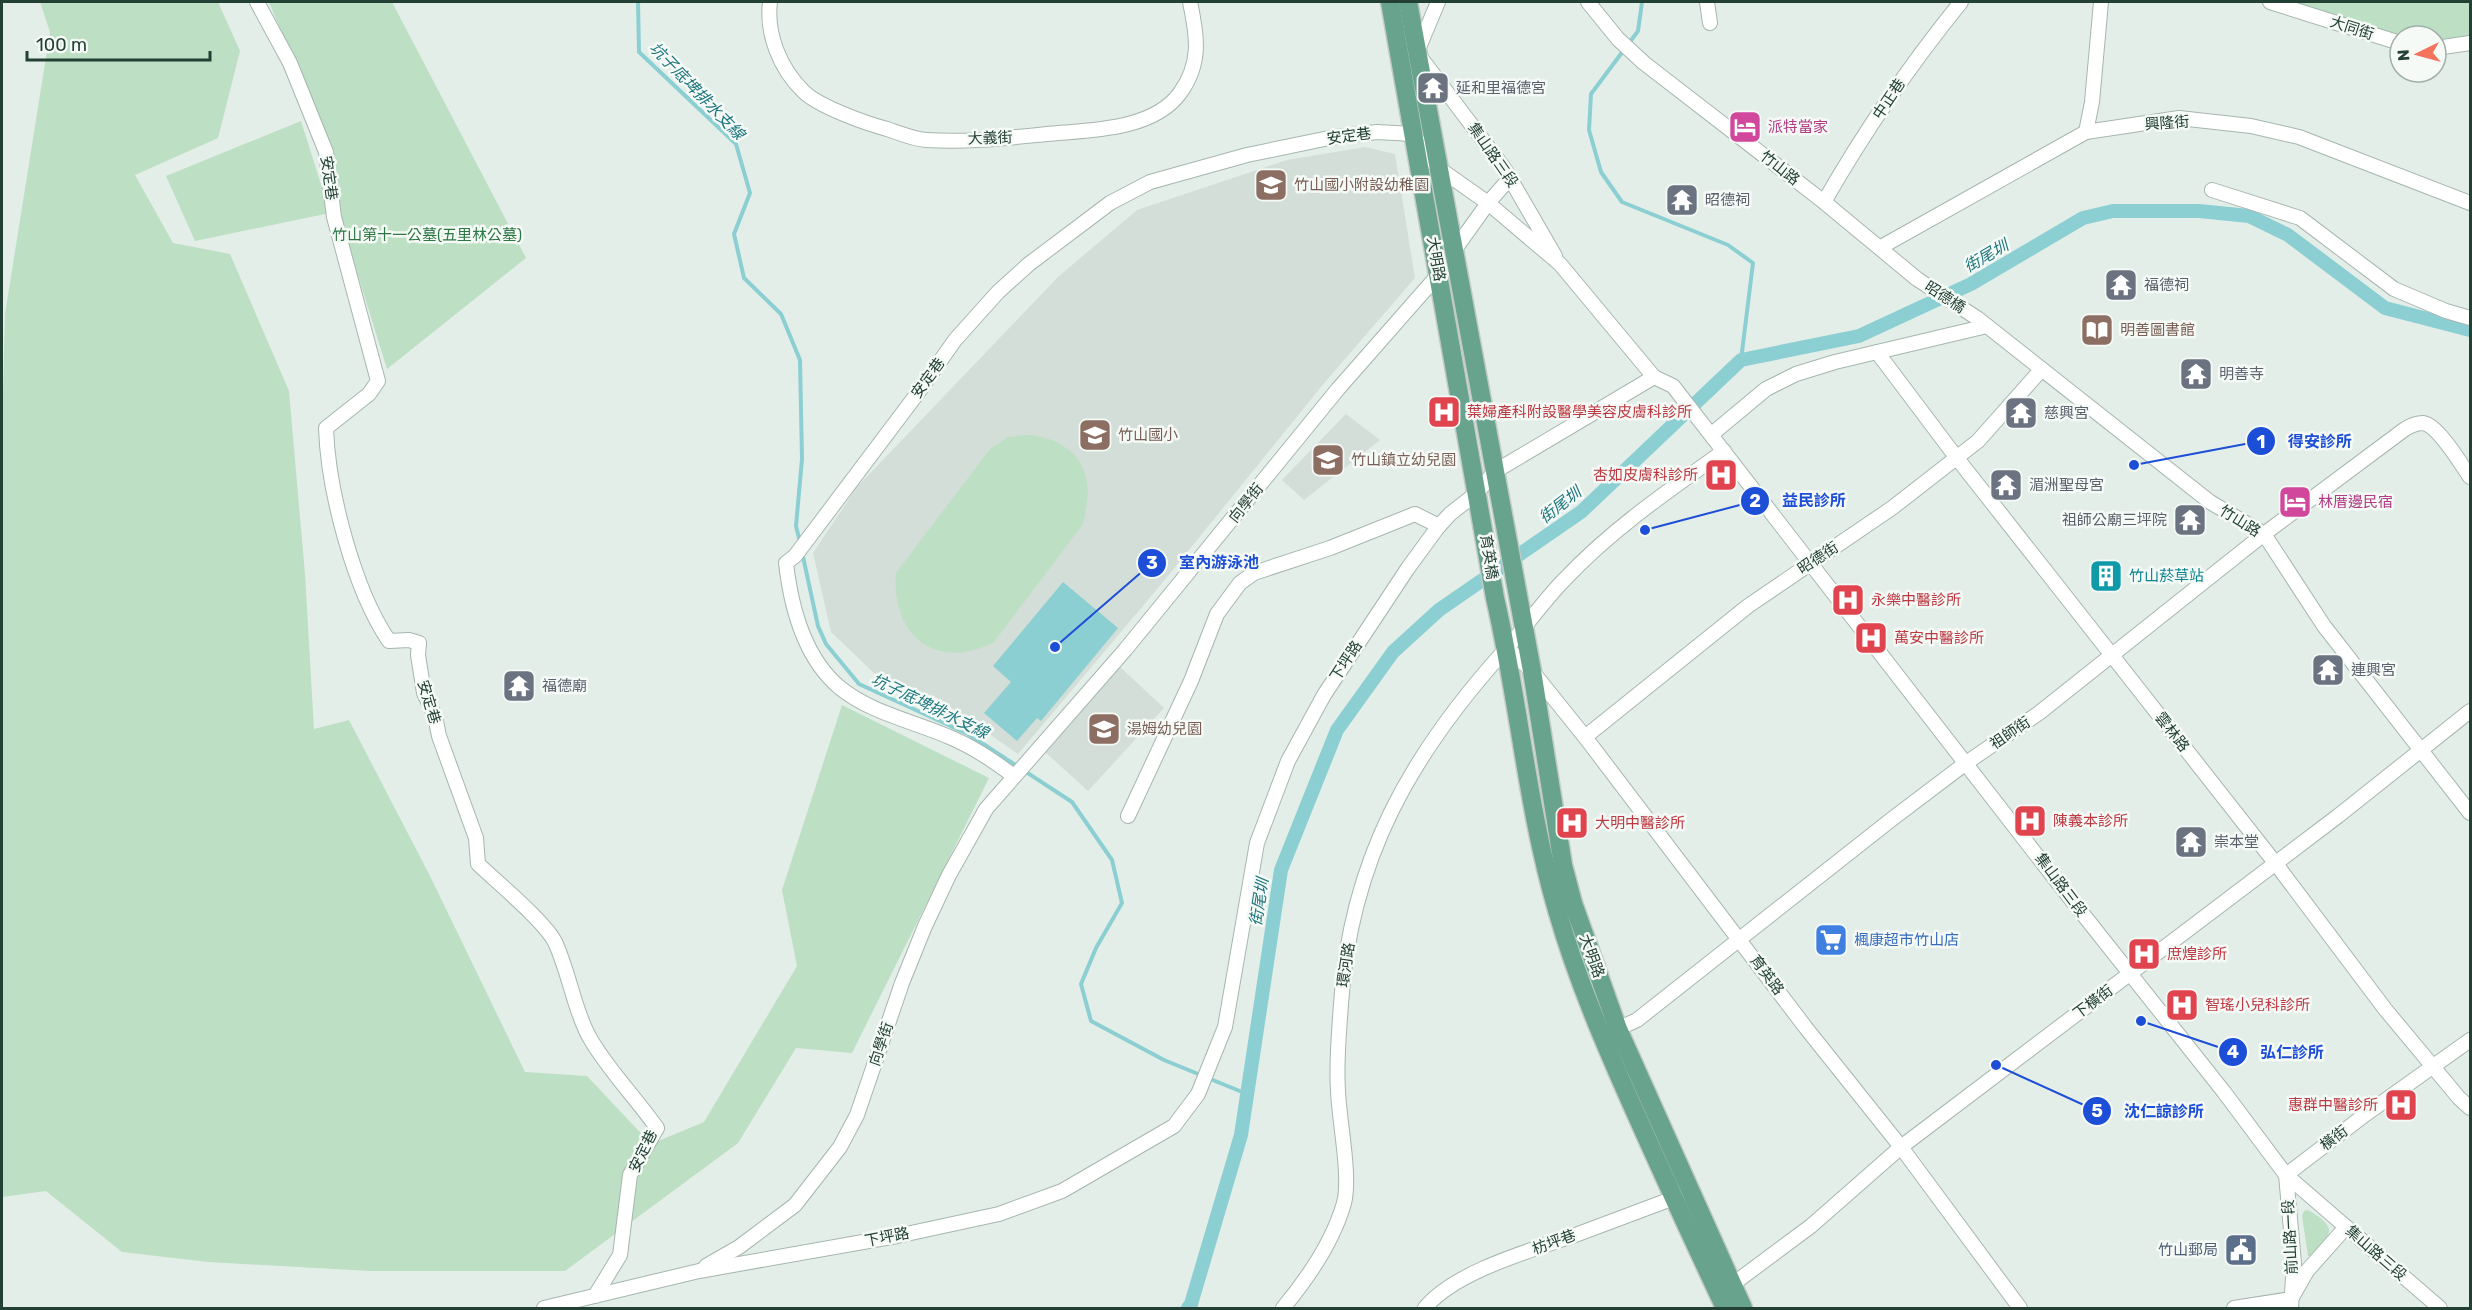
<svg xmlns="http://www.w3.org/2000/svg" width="2472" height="1310" font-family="Rubik,'Noto Sans TC',sans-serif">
<rect width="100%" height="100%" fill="#e4eee8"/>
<g fill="#d2ded7">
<polygon points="1365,147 1395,154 1415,278 1325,382 1163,582 1018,754 936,697 877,676 831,632 813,553 857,487 1058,277 1137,210 1287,160"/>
<polygon points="1346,414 1380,440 1304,500 1282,480"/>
<polygon points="1120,667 1164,708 1088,791 1044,751"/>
</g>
<g fill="#bddfc3">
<polygon points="40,2 218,2 240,51 218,138 135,175 173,243 230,254 289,391 305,574 314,729 349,720 429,874 525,1072 587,1076 651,1144 704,1122 797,966 782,890 842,705 989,778 852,1053 796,1048 738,1143 565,1271 370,1271 208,1262 122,1252 46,1191 2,1197 2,432 5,314 50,32"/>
<polygon points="269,2 392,2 526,258 387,369 340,217 329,148"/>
<polygon points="2275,2 2470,2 2470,43 2436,45 2436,36 2400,36"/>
<polygon points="301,121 330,213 195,241 166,176"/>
<path d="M 1027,435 C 1052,436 1081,450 1086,478 C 1090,493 1086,509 1083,524 L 994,642 C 936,672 891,635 896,573 L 990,449 L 1008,437 Z"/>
<path d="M 2308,1210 C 2339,1228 2332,1234 2311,1256 L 2308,1256 L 2302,1216 L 2304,1211 Z"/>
</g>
<polygon fill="#8ccfd3" points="1063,582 1118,628 1041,721 1037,718 1017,741 984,713 1011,682 993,666"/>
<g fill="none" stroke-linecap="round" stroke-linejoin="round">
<g stroke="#8ccfd3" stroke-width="4">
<polyline points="638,2 639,52 736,144 750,193 734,234 744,278 781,314 800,360 802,459 796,526 800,542"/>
<polyline points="1642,2 1638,31 1591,94 1589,130 1601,172 1622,202 1728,245 1753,263 1741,360"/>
<polyline points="802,552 818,626 826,644 859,684 968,734 1072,802 1112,860 1122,903 1096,948 1081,984 1091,1021 1164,1060 1247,1094"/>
</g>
<polyline stroke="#8ccfd3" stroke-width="14" points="1188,1308 1191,1304 1241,1135 1281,870 1337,730 1393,652 1439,610 1581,512 1741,360 1859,336 1971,284 2083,218 2113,211 2199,211 2249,216 2288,235 2385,308 2470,330"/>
<g stroke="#a6b6af" stroke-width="16">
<g id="minor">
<path d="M 257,2 L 290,63 L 326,152 L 334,217 L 378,381 L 369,394 L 326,428 C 328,490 354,590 389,641 L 409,640 L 419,643 L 418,655 L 424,693 L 435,716 L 439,736 L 476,838 L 478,864 C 497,882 544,921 555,942 C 569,972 575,1013 591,1040 C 610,1072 636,1098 657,1128 L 630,1175 L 620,1255 L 595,1296"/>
<path d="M 770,2 C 766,34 780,69 804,92 C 820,107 865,123 887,129 C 899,133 913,139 926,140 C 970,143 1015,137 1058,133 C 1097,130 1155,128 1180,93 C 1202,63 1197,35 1190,2"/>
<polyline points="1588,2 1618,39 1644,63 1824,202 1917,279 1977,318 2210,502 2264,534 2324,626 2470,813"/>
<polyline points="1707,2 1710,23"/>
<polyline points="2270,2 2400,43"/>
<polyline points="2436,48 2470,43"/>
<polyline points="1417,52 1438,2"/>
<polyline points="1418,54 1504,168 1555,256"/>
<polyline points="2086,132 2092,102 2101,2"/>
<polyline points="2212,190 2300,218 2394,289 2446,311 2470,318"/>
<path d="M 1824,202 C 1864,132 1910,65 1961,2"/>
<polyline points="1881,247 2086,132 2179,118 2251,126 2299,137 2470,203"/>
<polyline points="1453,252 1488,203 1510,178"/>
<polyline points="1877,352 1956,457 2276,864 2385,1009 2459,1098 2470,1108"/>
<polyline points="1712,434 1766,389 1796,374 1835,362 1987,326"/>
<polyline points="1507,648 1532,671 1585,737 1806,1028 1901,1147 2020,1308"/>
<polyline points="1585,737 1748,606 1892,508 1978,441 2041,370"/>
<path d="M 1014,776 C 992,760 972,746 947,736 C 912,721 869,712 839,687 C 804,657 791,607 786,563 L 795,556 L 917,394 L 955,340 L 998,292 L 1029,264 L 1110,203 L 1150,182 L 1247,155 L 1329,138 L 1377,132 L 1413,134 L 1437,167 L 1488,203 L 1560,264 L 1654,377 L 1673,386 L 2059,884 L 2224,1092 L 2286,1175 L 2440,1308"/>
<polyline points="1128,816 1191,681 1217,614 1240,583 1254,573 1330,548 1415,514 1439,526"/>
<path d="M 1611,1032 L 1637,1020 L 1892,819 L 1966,763 L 2039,713 L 2264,534 L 2405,429 C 2410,426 2417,423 2423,423 C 2438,425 2461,464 2470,477"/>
<polyline points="706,1266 739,1247 795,1205 840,1147 857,1115 902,983 925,926 949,875 986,809 1125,650 1338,389 1439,274"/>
<polyline points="1725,1290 1811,1226 1901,1147 2338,816 2470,711"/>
<polyline points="544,1308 699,1271 897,1236 999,1214 1062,1191 1174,1126 1198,1094 1225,1027 1257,843 1288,761 1324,695 1408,568 1438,527 1450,514 1478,492 1494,472 1654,377"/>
<path d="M 1283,1308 C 1308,1278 1333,1242 1344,1203 C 1351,1177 1339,1120 1338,1091 C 1336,1061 1339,1033 1341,1004 C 1350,860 1411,754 1505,650 C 1526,627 1543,601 1565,579 C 1612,529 1668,491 1724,451"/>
<path d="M 1425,1308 C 1455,1271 1533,1250 1578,1234 C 1610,1222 1642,1210 1674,1198 L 1681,1193"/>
<polyline points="2234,1308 2291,1299 2307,1271 2346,1227"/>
<polyline points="2291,1308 2294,1263 2286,1175 2366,1114 2470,1040"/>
</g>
</g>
<g stroke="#c1cac6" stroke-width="21">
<g id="major">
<path d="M 1390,2 L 1495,598 C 1519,701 1527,808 1557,910 C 1577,980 1606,1047 1636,1114 C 1665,1179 1695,1244 1725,1308"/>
<polyline points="1408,2 1532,671 1563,865 1573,903 1618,1029 1743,1308"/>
</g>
</g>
<use href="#minor" stroke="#fff" stroke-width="14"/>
<use href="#major" stroke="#68a38e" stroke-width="18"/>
</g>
<defs>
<g id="temple-square" transform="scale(1.725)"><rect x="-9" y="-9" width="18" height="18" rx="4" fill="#6b7280" stroke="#f5faf7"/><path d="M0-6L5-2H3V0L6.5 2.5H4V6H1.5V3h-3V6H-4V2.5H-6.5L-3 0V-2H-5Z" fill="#fff"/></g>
<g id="hotel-square" transform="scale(1.725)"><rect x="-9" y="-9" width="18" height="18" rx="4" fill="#d1479c" stroke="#f5faf7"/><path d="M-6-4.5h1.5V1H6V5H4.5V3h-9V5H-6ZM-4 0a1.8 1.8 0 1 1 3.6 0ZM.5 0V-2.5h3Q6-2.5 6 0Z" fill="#fff"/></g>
<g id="school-square" transform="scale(1.725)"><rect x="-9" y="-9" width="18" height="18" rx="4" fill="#8d6e63" stroke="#f5faf7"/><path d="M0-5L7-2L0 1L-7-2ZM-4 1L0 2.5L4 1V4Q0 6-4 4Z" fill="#fff"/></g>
<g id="library-square" transform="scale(1.725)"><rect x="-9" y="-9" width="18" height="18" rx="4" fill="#8d6e63" stroke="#f5faf7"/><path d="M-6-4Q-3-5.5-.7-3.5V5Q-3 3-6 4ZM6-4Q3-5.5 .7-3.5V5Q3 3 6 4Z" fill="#fff"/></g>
<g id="hospital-square" transform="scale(1.725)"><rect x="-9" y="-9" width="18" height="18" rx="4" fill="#e0444e" stroke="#f5faf7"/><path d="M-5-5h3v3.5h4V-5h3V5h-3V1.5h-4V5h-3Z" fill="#fff"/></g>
<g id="building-square" transform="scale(1.725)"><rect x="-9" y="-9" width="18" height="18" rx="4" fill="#0f9aa8" stroke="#f5faf7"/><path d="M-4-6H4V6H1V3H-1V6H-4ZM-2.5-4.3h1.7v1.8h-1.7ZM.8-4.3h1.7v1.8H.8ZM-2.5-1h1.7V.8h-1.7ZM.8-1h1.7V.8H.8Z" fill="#fff"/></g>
<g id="supermarket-square" transform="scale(1.725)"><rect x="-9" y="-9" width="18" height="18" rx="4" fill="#3f7fe0" stroke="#f5faf7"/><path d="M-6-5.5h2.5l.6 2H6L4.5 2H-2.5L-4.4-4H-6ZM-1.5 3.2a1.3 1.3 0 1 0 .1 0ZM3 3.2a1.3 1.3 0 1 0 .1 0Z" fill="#fff"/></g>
<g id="civic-square" transform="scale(1.725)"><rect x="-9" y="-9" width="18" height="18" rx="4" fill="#5c6f8a" stroke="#f5faf7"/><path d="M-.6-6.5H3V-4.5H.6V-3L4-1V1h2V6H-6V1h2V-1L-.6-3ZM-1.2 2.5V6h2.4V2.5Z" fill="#fff"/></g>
</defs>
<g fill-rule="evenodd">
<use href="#temple-square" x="1433" y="88"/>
<use href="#hotel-square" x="1745" y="127"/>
<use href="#school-square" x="1271" y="185"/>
<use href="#temple-square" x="1682" y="200"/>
<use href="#temple-square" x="2121" y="285"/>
<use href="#library-square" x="2097" y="330"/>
<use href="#temple-square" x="2196" y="374"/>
<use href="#hospital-square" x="1444" y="412"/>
<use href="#temple-square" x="2021" y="413"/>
<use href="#school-square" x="1095" y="435"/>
<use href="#school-square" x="1328" y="460"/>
<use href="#hospital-square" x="1721" y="475"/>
<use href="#temple-square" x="2006" y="485"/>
<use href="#hotel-square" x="2295" y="502"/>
<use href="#temple-square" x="2190" y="520"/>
<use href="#building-square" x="2106" y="576"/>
<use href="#hospital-square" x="1848" y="600"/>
<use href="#hospital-square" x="1871" y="638"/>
<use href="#temple-square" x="2328" y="670"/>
<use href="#temple-square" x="519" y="686"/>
<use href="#school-square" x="1104" y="729"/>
<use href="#hospital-square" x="2030" y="821"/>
<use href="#hospital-square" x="1572" y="823"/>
<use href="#temple-square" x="2191" y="842"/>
<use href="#supermarket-square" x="1831" y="940"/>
<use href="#hospital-square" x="2144" y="954"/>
<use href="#hospital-square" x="2182" y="1005"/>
<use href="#hospital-square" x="2401" y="1105"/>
<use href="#civic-square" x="2241" y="1250"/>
</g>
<g text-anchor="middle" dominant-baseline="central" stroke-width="5" stroke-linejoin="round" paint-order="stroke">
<g font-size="15" fill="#234035" stroke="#f5faf7">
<text transform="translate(2352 28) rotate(18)">大同街</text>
<text transform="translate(1889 99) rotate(-56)">中正巷</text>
<text transform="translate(2167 123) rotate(-4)">興隆街</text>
<text transform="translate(1349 136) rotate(-8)">安定巷</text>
<text transform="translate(990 138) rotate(-2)">大義街</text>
<text transform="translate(1493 155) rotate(55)">集山路三段</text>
<text transform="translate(1780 168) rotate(38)">竹山路</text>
<text transform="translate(329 178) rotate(82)">安定巷</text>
<text transform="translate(1436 259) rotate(80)">大明路</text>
<text transform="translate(1945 297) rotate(33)">昭德橋</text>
<text transform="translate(928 378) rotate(-54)">安定巷</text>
<text transform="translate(1246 503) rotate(-51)">向學街</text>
<text transform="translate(2240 521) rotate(32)">竹山路</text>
<text transform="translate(1489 557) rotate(81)">育英橋</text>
<text transform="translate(1818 558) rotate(-33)">昭德街</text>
<text transform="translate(1346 661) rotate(-57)">下坪路</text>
<text transform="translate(429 702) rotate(73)">安定巷</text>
<text transform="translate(2172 732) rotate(52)">雲林路</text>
<text transform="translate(2010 733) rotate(-34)">祖師街</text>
<text transform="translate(2061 885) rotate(53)">集山路三段</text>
<text transform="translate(1592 956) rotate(70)">大明路</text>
<text transform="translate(1346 965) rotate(-81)">環河路</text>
<text transform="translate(1767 975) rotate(53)">育英路</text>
<text transform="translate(2093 1002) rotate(-37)">下橫街</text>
<text transform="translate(881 1044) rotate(-71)">向學街</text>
<text transform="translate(2334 1138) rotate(-37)">橫街</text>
<text transform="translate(643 1151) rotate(-64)">安定巷</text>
<text transform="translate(887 1237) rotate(-11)">下坪路</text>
<text transform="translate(2290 1237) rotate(-93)">前山路一段</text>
<text transform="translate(1554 1242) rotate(-20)">枋坪巷</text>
<text transform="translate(2376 1253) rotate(41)">集山路三段</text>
</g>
<g font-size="15" fill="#5b616d" stroke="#f5faf7" text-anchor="start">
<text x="1456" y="88">延和里福德宮</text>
<text x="1705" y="200">昭德祠</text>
<text x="2144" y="285">福德祠</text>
<text x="2219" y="374">明善寺</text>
<text x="2044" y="413">慈興宮</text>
<text x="2029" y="485">湄洲聖母宮</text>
<text x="2167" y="520" text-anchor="end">祖師公廟三坪院</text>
<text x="2351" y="670">連興宮</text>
<text x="542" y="686">福德廟</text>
<text x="2214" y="842">崇本堂</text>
</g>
<g font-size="15" fill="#b23c85" stroke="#f5faf7" text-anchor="start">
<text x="1768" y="127">派特當家</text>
<text x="2318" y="502">林厝邊民宿</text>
</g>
<g font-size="15" fill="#785e54" stroke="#f5faf7" text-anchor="start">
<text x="1294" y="185">竹山國小附設幼稚園</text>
<text x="2120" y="330">明善圖書館</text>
<text x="1118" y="435">竹山國小</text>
<text x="1351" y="460">竹山鎮立幼兒園</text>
<text x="1127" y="729">湯姆幼兒園</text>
</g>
<g font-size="15" fill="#2d7742" stroke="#f5faf7">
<text x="427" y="235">竹山第十一公墓(五里林公墓)</text>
</g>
<g font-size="15" fill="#be3a42" stroke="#f5faf7" text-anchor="start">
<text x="1467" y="412">葉婦產科附設醫學美容皮膚科診所</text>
<text x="1698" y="475" text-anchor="end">杏如皮膚科診所</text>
<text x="1871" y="600">永樂中醫診所</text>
<text x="1894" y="638">萬安中醫診所</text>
<text x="2053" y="821">陳義本診所</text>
<text x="1595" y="823">大明中醫診所</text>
<text x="2167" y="954">庶煌診所</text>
<text x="2205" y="1005">智瑤小兒科診所</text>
<text x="2378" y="1105" text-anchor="end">惠群中醫診所</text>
</g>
<g font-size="15" fill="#0d838f" stroke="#f5faf7" text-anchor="start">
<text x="2129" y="576">竹山菸草站</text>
</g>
<g font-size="15" fill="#366cbe" stroke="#f5faf7" text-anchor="start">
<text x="1854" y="940">楓康超市竹山店</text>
</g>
<g font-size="15" fill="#4e5e75" stroke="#f5faf7" text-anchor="end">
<text x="2218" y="1250">竹山郵局</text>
</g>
<g font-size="16" font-style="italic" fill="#1c767d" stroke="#f5faf7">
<text transform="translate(697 91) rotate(46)">坑子底埤排水支線</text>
<text transform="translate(1986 256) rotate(-30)">街尾圳</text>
<text transform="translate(1560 505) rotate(-38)">街尾圳</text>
<text transform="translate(930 706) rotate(26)">坑子底埤排水支線</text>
<text transform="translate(1259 902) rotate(-81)">街尾圳</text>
</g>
</g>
<path fill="none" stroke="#1d4ed8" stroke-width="2" d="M2134 465L2261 441M1645 530L1755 501M1055 647L1152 563M2141 1021L2233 1052M1996 1065L2097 1111"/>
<g fill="#1d4ed8" stroke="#f5faf7" stroke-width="2">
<circle cx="2134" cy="465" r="6"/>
<circle cx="1645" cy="530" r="6"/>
<circle cx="1055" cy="647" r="6"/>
<circle cx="2141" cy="1021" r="6"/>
<circle cx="1996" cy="1065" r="6"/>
<circle cx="2261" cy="441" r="15"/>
<circle cx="1755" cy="501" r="15"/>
<circle cx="1152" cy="563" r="15"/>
<circle cx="2233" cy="1052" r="15"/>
<circle cx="2097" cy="1111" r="15"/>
</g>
<g font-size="18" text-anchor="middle" font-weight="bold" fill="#fff">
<text x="2261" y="448">1</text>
<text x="1755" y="507">2</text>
<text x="1152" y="569">3</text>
<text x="2233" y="1058">4</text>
<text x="2097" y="1117">5</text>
</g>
<g font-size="16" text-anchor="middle" font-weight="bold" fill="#1d4ed8" stroke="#f5faf7" stroke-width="5" stroke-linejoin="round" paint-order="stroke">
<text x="2320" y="447">得安診所</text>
<text x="1814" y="506">益民診所</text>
<text x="1219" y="568">室內游泳池</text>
<text x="2292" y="1058">弘仁診所</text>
<text x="2164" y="1117">沈仁諒診所</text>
</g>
<rect width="2472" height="1310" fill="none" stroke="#234035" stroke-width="6"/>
<g transform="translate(2418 54) rotate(265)"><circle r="28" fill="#f5faf7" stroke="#a1b0a9" stroke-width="1.5"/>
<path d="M0-4.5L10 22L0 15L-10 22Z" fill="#f3735d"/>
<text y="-9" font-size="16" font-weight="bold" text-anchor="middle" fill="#234035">N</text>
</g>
<path d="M27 51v9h183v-9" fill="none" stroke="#234035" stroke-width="3"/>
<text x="36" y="51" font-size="18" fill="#234035" stroke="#f5faf7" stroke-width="4.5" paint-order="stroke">100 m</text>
</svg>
